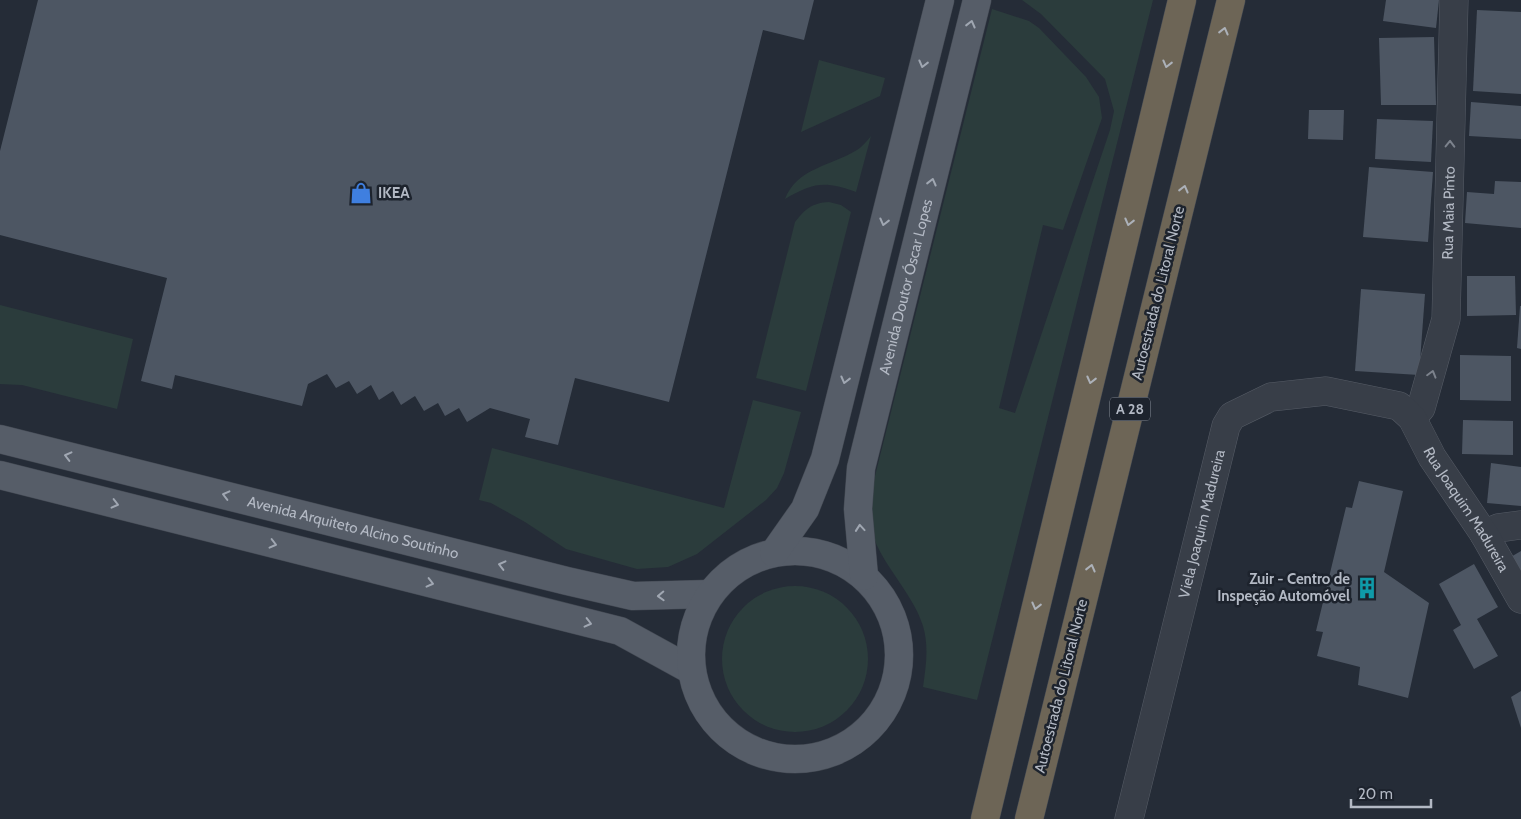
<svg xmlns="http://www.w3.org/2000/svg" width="1521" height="819" font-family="Cabin,sans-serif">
<rect width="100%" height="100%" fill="#252c37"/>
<g fill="#2b3c3c">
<path d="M 1022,0 L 1153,0 L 977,700 L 923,687 C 926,666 929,647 923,626 C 913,592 876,559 871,527 C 869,513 871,498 873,484 L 992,9 L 1029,21 L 1039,28 L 1086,77 L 1099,97 L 1102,118 L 1063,230 L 1043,225 L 999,408 L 1015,413 L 1110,130 L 1114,111 L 1105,79 L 1041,14 Z"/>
<polygon points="819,60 885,78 880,96 801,132"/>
<path d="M 871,136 L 856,192 C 825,181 814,182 785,199 C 797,168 831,166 857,150 C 862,147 867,141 871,136 Z"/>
<path d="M 829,202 L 841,205 L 851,212 L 806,391 L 756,378 L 795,222 C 805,209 812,203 829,202 Z"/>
<polygon points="0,305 133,339 117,409 22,385 0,384"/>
<polygon points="753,400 801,412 784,473 777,488 766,500 697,554 668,567 637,569 566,549 525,522 491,503 479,500 492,448 724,508"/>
<circle cx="795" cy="659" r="73"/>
</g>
<g fill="#4d5663">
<polygon points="38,0 814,0 804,40 763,30 669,402 575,378 558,445 525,437 530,419 490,408 467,422 459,408 445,416 438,403 424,411 415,396 401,405 393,391 379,400 371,385 357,394 349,381 336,388 327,374 308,384 302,406 175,375 172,389 141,381 167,278 0,235 0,151"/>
<polygon points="1386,0 1439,0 1436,28 1383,21"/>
<polygon points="1477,10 1521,12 1521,94 1473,91"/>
<polygon points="1434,37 1436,105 1381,105 1379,38"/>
<polygon points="1471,102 1521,106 1521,139 1469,136"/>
<polygon points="1309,110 1344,110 1343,140 1308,139"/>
<polygon points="1377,119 1433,121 1431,162 1375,159"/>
<polygon points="1369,167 1433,172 1428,242 1363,237"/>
<polygon points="1495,181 1521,182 1521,228 1465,223 1467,192 1494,194"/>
<polygon points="1467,276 1515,276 1516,315 1467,316"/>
<polygon points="1361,289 1425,294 1419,375 1355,371"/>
<polygon points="1520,306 1521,306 1521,349 1517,348"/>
<polygon points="1460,355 1511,356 1511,401 1460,400"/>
<polygon points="1463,420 1513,421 1513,455 1462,454"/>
<polygon points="1491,463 1521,467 1521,506 1487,503"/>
<polygon points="1359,481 1403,491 1384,572 1429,603 1408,698 1358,685 1360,667 1317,656 1323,632 1316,631 1346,507 1352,508"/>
<polygon points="1521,551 1521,576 1509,558"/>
<polygon points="1474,564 1498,607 1477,619 1498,656 1474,669 1453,630 1461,625 1439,584"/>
<polygon points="1521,691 1521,728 1511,697"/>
</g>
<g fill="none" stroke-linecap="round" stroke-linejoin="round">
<g stroke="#565c66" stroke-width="29">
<g id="minor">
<path id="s1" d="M 1412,418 L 1421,408 L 1446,319 L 1454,0"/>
<polyline points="1484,534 1498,528 1521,525"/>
<path id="s2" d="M 1129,819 L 1226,426 L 1232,416 L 1271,397 L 1326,391 L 1399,406 L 1412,418 L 1432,457 L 1484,534 L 1521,599"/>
</g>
</g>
<g stroke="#414751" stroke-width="29">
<g id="major">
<path id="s3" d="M 0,439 L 567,581 L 633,596 L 710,594"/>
<polyline points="0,475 620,631 691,670"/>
<circle cx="795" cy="655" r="104"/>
<polyline points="774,553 805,509 825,459 940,0"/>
<path id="s4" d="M 864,576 L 858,509 L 861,468 L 977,0"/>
</g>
</g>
<g stroke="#434953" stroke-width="29">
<g id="highway">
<polyline points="985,819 1182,0"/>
<polyline points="1029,819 1231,0"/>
</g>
</g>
<use href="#minor" stroke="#383e48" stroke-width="28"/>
<use href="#major" stroke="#565d68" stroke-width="28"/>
<use href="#highway" stroke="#6d6556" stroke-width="28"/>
</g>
<defs><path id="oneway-chevron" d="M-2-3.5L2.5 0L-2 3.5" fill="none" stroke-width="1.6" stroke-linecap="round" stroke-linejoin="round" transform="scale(1.25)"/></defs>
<g stroke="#a0a7b2">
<use href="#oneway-chevron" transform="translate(971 24) rotate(-76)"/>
<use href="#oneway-chevron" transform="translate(923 64) rotate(104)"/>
<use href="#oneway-chevron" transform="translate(932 182) rotate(-76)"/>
<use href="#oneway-chevron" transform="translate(884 222) rotate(104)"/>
<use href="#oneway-chevron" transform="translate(845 380) rotate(104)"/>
<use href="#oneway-chevron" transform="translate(68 456) rotate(-166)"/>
<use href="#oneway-chevron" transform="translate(226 495) rotate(-166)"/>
<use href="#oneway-chevron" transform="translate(115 504) rotate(14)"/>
<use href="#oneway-chevron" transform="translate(860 528) rotate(-95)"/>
<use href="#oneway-chevron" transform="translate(273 544) rotate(14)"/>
<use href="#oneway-chevron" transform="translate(502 565) rotate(-166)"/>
<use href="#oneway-chevron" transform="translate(430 583) rotate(14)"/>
<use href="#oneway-chevron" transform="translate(661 596) rotate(178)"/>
<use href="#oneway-chevron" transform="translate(588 623) rotate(14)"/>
</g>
<g stroke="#acb1b9">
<use href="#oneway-chevron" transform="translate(1224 31) rotate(-76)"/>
<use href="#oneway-chevron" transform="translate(1167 64) rotate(104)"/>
<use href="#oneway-chevron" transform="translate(1184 189) rotate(-76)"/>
<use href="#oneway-chevron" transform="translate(1129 222) rotate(104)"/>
<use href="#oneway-chevron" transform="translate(1091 380) rotate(104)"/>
<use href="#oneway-chevron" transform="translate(1091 568) rotate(-76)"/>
<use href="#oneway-chevron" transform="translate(1036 606) rotate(104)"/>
</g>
<g stroke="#7c828c">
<use href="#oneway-chevron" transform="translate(1450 144) rotate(-89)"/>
<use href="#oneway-chevron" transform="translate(1432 374) rotate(-74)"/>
</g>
<defs>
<g id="shop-bare" transform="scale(1.725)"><path d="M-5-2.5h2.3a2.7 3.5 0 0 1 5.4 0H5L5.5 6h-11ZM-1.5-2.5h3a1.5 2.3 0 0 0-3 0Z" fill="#3f7fe0" stroke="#1d232d" stroke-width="2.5" paint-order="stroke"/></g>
<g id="building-bare" transform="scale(1.725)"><path d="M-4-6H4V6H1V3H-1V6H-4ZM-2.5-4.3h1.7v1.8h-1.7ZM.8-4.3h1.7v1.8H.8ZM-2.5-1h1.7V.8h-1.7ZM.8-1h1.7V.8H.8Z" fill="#0f9aa8" stroke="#1d232d" stroke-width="2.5" paint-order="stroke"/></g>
</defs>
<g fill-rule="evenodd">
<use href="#shop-bare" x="361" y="193"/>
<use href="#building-bare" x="1367" y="588"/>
</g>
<g text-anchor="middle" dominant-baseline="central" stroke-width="5" stroke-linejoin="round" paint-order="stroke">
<rect fill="#1d232d" stroke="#868c97" stroke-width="1" x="1110" y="397.5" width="40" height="23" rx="4"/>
<g font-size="14" font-weight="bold" fill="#b3b9c4">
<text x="1130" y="409">A 28</text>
</g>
<g font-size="15" font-weight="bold" fill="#b3b9c4" stroke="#1d232d" text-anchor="start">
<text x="378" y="193">IKEA</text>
<text x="1350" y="579" text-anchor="end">Zuir - Centro de<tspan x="1350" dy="17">Inspeção Automóvel</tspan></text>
</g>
<g font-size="15" fill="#b3b9c4" stroke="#1d232d">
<text stroke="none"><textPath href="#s1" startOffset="212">Rua Maia Pinto</textPath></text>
<text stroke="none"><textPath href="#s4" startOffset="295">Avenida Doutor Óscar Lopes</textPath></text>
<text transform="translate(1158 293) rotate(-76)">Autoestrada do Litoral Norte</text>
<text stroke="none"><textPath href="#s2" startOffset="714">Rua Joaquim Madureira</textPath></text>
<text stroke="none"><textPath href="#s2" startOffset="304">Viela Joaquim Madureira</textPath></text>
<text stroke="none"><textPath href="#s3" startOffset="364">Avenida Arquiteto Alcino Soutinho</textPath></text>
<text transform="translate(1061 686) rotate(-76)">Autoestrada do Litoral Norte</text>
</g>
</g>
<path d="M1351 799v8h80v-8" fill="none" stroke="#b3b9c4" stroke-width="2.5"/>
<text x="1358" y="799" font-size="15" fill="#b3b9c4" stroke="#1d232d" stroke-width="4" paint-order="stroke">20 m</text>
</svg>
